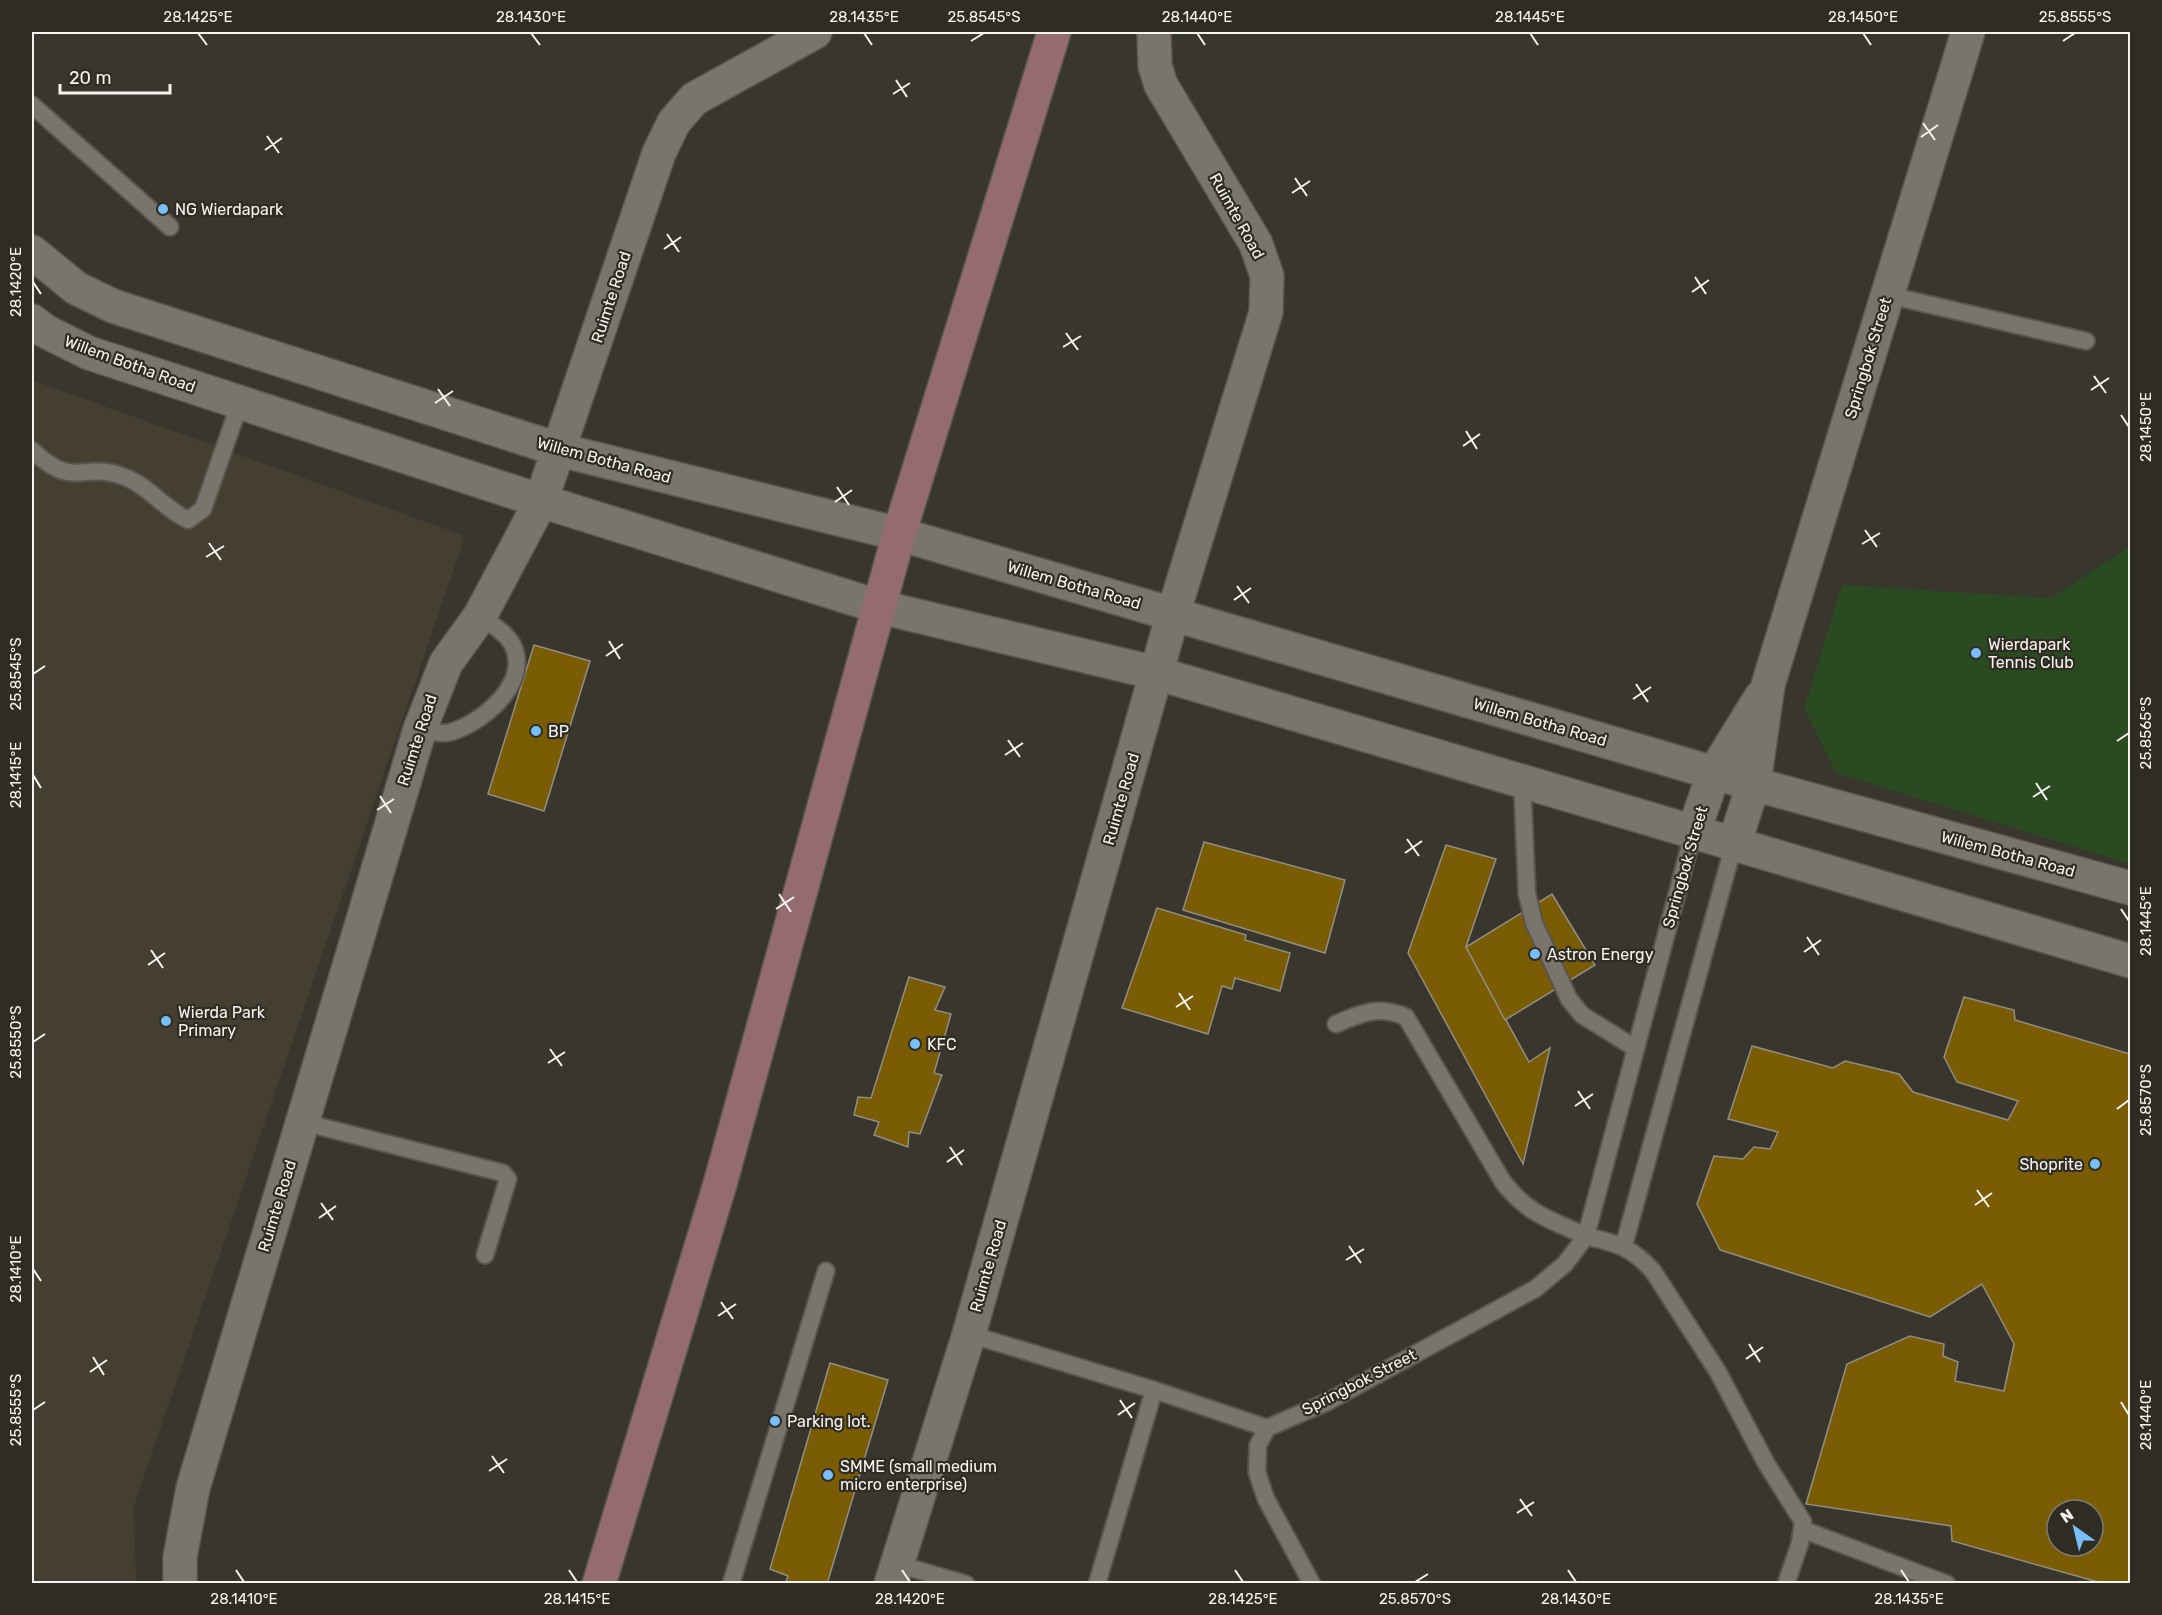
<svg xmlns="http://www.w3.org/2000/svg" width="2162" height="1615" font-family="Rubik,sans-serif">
<rect width="100%" height="100%" fill="#39362e"/>
<polygon fill="#453f32" points="32,380 465,536 134,1506 136,1583 32,1583"/>
<polygon fill="#2a4a21" points="2130,546 2130,864 1836,773 1804,708 1842,585 2051,598"/>
<g fill="#795c04" stroke="#928e85" stroke-width="1.5" fill-rule="evenodd">
<polygon points="534,645 590,661 544,811 488,794"/>
<polygon points="1204,842 1345,880 1325,953 1183,910"/>
<polygon points="1446,845 1496,859 1466,947 1529,1062 1550,1048 1523,1164 1408,953"/>
<polygon points="1552,894 1595,965 1505,1020 1466,947"/>
<polygon points="1157,908 1246,935 1245,940 1290,953 1280,991 1235,978 1232,989 1222,986 1208,1034 1122,1008"/>
<polygon points="909,977 945,987 935,1010 951,1014 934,1073 942,1075 920,1134 909,1132 908,1147 874,1135 879,1122 854,1115 858,1097 871,1098"/>
<path d="M 1964,997 L 2014,1010 L 2015,1020 L 2130,1054 L 2130,1584 L 2105,1584 L 1952,1541 L 1951,1526 L 1806,1504 L 1847,1364 L 1910,1336 L 1944,1344 L 1943,1356 L 1958,1362 L 1955,1381 L 2004,1391 L 2014,1344 L 1982,1284 L 1930,1317 L 1720,1250 L 1697,1204 L 1714,1156 L 1743,1159 L 1754,1147 L 1770,1149 L 1778,1132 L 1728,1119 L 1752,1046 L 1833,1068 L 1845,1061 L 1899,1074 L 1913,1092 L 2008,1120 L 2018,1101 L 1957,1082 L 1944,1057 ZM 2057,1510 L 2093,1510 L 2093,1546 L 2057,1546 Z"/>
<polygon points="830,1363 888,1380 827,1584 785,1584 788,1576 770,1569"/>
</g>
<g fill="none" stroke-linecap="round" stroke-linejoin="round">
<g stroke="#58554e" stroke-width="20">
<g id="service">
<polyline points="32,105 170,227"/>
<polyline points="1888,295 2086,341"/>
<path d="M 32,450 C 75,491 80,461 122,476 C 147,484 164,509 188,520 L 203,509 L 240,403"/>
<path d="M 420,729 C 430,731 441,735 451,732 C 481,723 526,687 515,651 C 511,635 492,625 480,616"/>
<polyline points="1522,780 1527,894 1534,923 1569,999 1582,1015 1635,1048"/>
<path d="M 1336,1024 C 1361,1013 1379,1005 1406,1017 L 1503,1182 C 1529,1215 1549,1219 1586,1236 L 1694,830"/>
<polyline points="302,1122 503,1173 508,1179 485,1255"/>
<polyline points="1624,1245 1734,844"/>
<polyline points="969,1334 1154,1390 1267,1428"/>
<polyline points="1804,1530 1947,1584"/>
<polyline points="897,1564 966,1584"/>
<polyline points="731,1584 826,1271"/>
<polyline points="1097,1584 1154,1390"/>
<path d="M 1312,1584 L 1266,1499 L 1257,1472 L 1258,1445 L 1267,1428 L 1327,1402 L 1535,1289 L 1565,1264 L 1586,1236 C 1618,1244 1630,1246 1653,1271 L 1718,1372 L 1766,1463 L 1803,1522 L 1800,1543 L 1786,1584"/>
</g>
</g>
<g stroke="#58554e" stroke-width="36">
<g id="minor">
<polyline points="1694,830 1714,773 1761,697"/>
<polyline points="1734,844 1754,783 1768,685 1968,32"/>
<polyline points="180,1584 180,1557 193,1488 420,729 446,663 480,616 541,501 659,153 674,122 694,99 815,32"/>
<polyline points="891,1584 969,1334 1173,614 1266,312 1267,276 1256,244 1161,85 1155,66 1154,32"/>
</g>
</g>
<g stroke="#58554e" stroke-width="36">
<g id="tertiary">
<polyline points="32,252 76,288 113,306 560,450 899,534 1714,773 2130,888"/>
<polyline points="32,321 45,331 89,353 541,501 880,607 1156,673 2130,961"/>
</g>
</g>
<g stroke="#58554e" stroke-width="36">
<polyline id="secondary" points="599,1584 720,1184 899,534 1054,32"/>
</g>
<use href="#service" stroke="#79756d" stroke-width="16"/>
<use href="#minor" stroke="#79756d" stroke-width="33"/>
<use href="#tertiary" stroke="#79756d" stroke-width="33"/>
<use href="#secondary" stroke="#946c6f" stroke-width="33"/>
</g>
<path fill="none" stroke="#f6f4ef" stroke-width="2" d="M 198,33 L 207,45M 531,33 L 540,45M 864,33 L 872,45M 1197,33 L 1205,45M 1530,33 L 1538,45M 1863,33 L 1871,45M 971,41 L 984,33M 2063,41 L 2075,33M 896,80 L 907,97M 893,94 L 910,83M 1923,123 L 1935,140M 267,136 L 279,153M 1921,137 L 1938,125M 265,150 L 282,138M 1295,178 L 1307,196M 1292,193 L 1310,181M 667,234 L 679,252M 664,249 L 681,237M 1695,277 L 1706,294M 33,282 L 41,294M 1692,292 L 1709,280M 1066,333 L 1078,350M 1063,347 L 1081,336M 2094,376 L 2106,393M 438,389 L 450,406M 2091,390 L 2109,378M 435,403 L 453,391M 2121,415 L 2129,427M 1466,431 L 1477,449M 1463,446 L 1480,434M 837,487 L 849,505M 835,502 L 852,490M 1865,530 L 1877,547M 209,543 L 221,560M 1862,544 L 1880,533M 206,557 L 224,546M 1237,586 L 1249,603M 1234,600 L 1251,588M 609,641 L 620,659M 606,656 L 623,644M 33,674 L 45,666M 1636,684 L 1648,702M 1633,699 L 1651,687M 1008,740 L 1020,757M 2117,741 L 2129,733M 1005,755 L 1023,743M 33,775 L 41,788M 2036,783 L 2047,800M 380,796 L 391,813M 2033,797 L 2050,786M 377,810 L 394,799M 1407,839 L 1419,856M 1405,853 L 1422,841M 779,894 L 791,912M 776,909 L 794,897M 2121,909 L 2129,921M 1807,937 L 1819,955M 151,950 L 163,968M 1804,952 L 1821,940M 148,965 L 165,953M 1179,993 L 1190,1010M 1176,1007 L 1193,996M 33,1042 L 45,1034M 550,1049 L 562,1066M 548,1063 L 565,1052M 1578,1091 L 1590,1109M 1575,1106 L 1593,1094M 2117,1109 L 2129,1100M 950,1147 L 962,1165M 947,1162 L 964,1150M 1977,1190 L 1989,1207M 321,1203 L 333,1220M 1975,1205 L 1992,1193M 319,1218 L 336,1206M 1349,1246 L 1361,1263M 1346,1260 L 1364,1249M 33,1269 L 41,1281M 721,1302 L 733,1319M 718,1316 L 736,1304M 1749,1344 L 1760,1362M 93,1357 L 104,1375M 1746,1359 L 1763,1347M 90,1372 L 107,1360M 1120,1400 L 1132,1418M 2121,1402 L 2129,1415M 33,1410 L 45,1402M 1118,1415 L 1135,1403M 492,1456 L 504,1473M 489,1471 L 507,1459M 1520,1499 L 1532,1516M 1517,1513 L 1534,1502M 236,1570 L 244,1582M 569,1570 L 577,1582M 902,1570 L 910,1582M 1235,1570 L 1243,1582M 1568,1570 L 1576,1582M 1901,1570 L 1909,1582M 1415,1582 L 1428,1574"/>
<g fill="#78bff7" stroke="#2f2c24" stroke-width="2">
<circle cx="163" cy="209" r="6"/>
<circle cx="1976" cy="653" r="6"/>
<circle cx="536" cy="731" r="6"/>
<circle cx="1535" cy="954" r="6"/>
<circle cx="166" cy="1021" r="6"/>
<circle cx="915" cy="1044" r="6"/>
<circle cx="2095" cy="1164" r="6"/>
<circle cx="775" cy="1421" r="6"/>
<circle cx="828" cy="1475" r="6"/>
</g>
<g text-anchor="middle" dominant-baseline="central" stroke-width="4.5" stroke-linejoin="round" paint-order="stroke">
<g font-size="16" fill="#f6f4ef" stroke="#2f2c24" text-anchor="start">
<text x="175" y="209">NG Wierdapark</text>
<text x="1988" y="644">Wierdapark<tspan x="1988" dy="18">Tennis Club</tspan></text>
<text x="548" y="731">BP</text>
<text x="1547" y="954">Astron Energy</text>
<text x="178" y="1012">Wierda Park<tspan x="178" dy="18">Primary</tspan></text>
<text x="927" y="1044">KFC</text>
<text x="2083" y="1164" text-anchor="end">Shoprite</text>
<text x="787" y="1421">Parking lot.</text>
<text x="840" y="1466">SMME (small medium<tspan x="840" dy="18">micro enterprise)</tspan></text>
</g>
<g font-size="16" fill="#f6f4ef" stroke="#2f2c24">
<text transform="translate(1237 216) rotate(61)">Ruimte Road</text>
<text transform="translate(611 297) rotate(-72)">Ruimte Road</text>
<text transform="translate(1868 358) rotate(-73)">Springbok Street</text>
<text transform="translate(130 364) rotate(20)">Willem Botha Road</text>
<text transform="translate(604 460) rotate(15)">Willem Botha Road</text>
<text transform="translate(1074 585) rotate(16)">Willem Botha Road</text>
<text transform="translate(1540 722) rotate(16)">Willem Botha Road</text>
<text transform="translate(417 740) rotate(-72)">Ruimte Road</text>
<text transform="translate(1121 799) rotate(-74)">Ruimte Road</text>
<text transform="translate(2008 854) rotate(15)">Willem Botha Road</text>
<text transform="translate(1685 867) rotate(-74)">Springbok Street</text>
<text transform="translate(277 1206) rotate(-73)">Ruimte Road</text>
<text transform="translate(988 1266) rotate(-74)">Ruimte Road</text>
<text transform="translate(1359 1382) rotate(-27)">Springbok Street</text>
</g>
</g>
<rect width="2162" height="1615" fill="none" stroke="#2f2c24" stroke-width="66"/>
<g transform="translate(2075 1528) rotate(326)"><circle r="28" fill="#2f2c24" stroke="#7f7c75" stroke-width="1.5"/>
<path d="M0-4.5L10 22L0 15L-10 22Z" fill="#78bff7"/>
<text y="-9" font-size="16" font-weight="bold" text-anchor="middle" fill="#f6f4ef">N</text>
</g>
<path d="M60 84v9h110v-9" fill="none" stroke="#f6f4ef" stroke-width="3"/>
<text x="69" y="84" font-size="18" fill="#f6f4ef" stroke="#2f2c24" stroke-width="4.5" paint-order="stroke">20 m</text>
<rect x="33" y="33" width="2096" height="1549" fill="none" stroke="#f6f4ef" stroke-width="2"/>
<g font-size="15" text-anchor="middle" fill="#f6f4ef">
<text x="198" y="22">28.1425°E</text>
<text x="531" y="22">28.1430°E</text>
<text x="864" y="22">28.1435°E</text>
<text x="984" y="22">25.8545°S</text>
<text x="1197" y="22">28.1440°E</text>
<text x="1530" y="22">28.1445°E</text>
<text x="1863" y="22">28.1450°E</text>
<text x="2075" y="22">25.8555°S</text>
<text transform="translate(16 282) rotate(-90)" y="5">28.1420°E</text>
<text transform="translate(2146 427) rotate(-90)" y="5">28.1450°E</text>
<text transform="translate(16 674) rotate(-90)" y="5">25.8545°S</text>
<text transform="translate(2146 733) rotate(-90)" y="5">25.8565°S</text>
<text transform="translate(16 775) rotate(-90)" y="5">28.1415°E</text>
<text transform="translate(2146 921) rotate(-90)" y="5">28.1445°E</text>
<text transform="translate(16 1042) rotate(-90)" y="5">25.8550°S</text>
<text transform="translate(2146 1100) rotate(-90)" y="5">25.8570°S</text>
<text transform="translate(16 1269) rotate(-90)" y="5">28.1410°E</text>
<text transform="translate(16 1410) rotate(-90)" y="5">25.8555°S</text>
<text transform="translate(2146 1415) rotate(-90)" y="5">28.1440°E</text>
<text x="244" y="1604">28.1410°E</text>
<text x="577" y="1604">28.1415°E</text>
<text x="910" y="1604">28.1420°E</text>
<text x="1243" y="1604">28.1425°E</text>
<text x="1415" y="1604">25.8570°S</text>
<text x="1576" y="1604">28.1430°E</text>
<text x="1909" y="1604">28.1435°E</text>
</g>
</svg>
